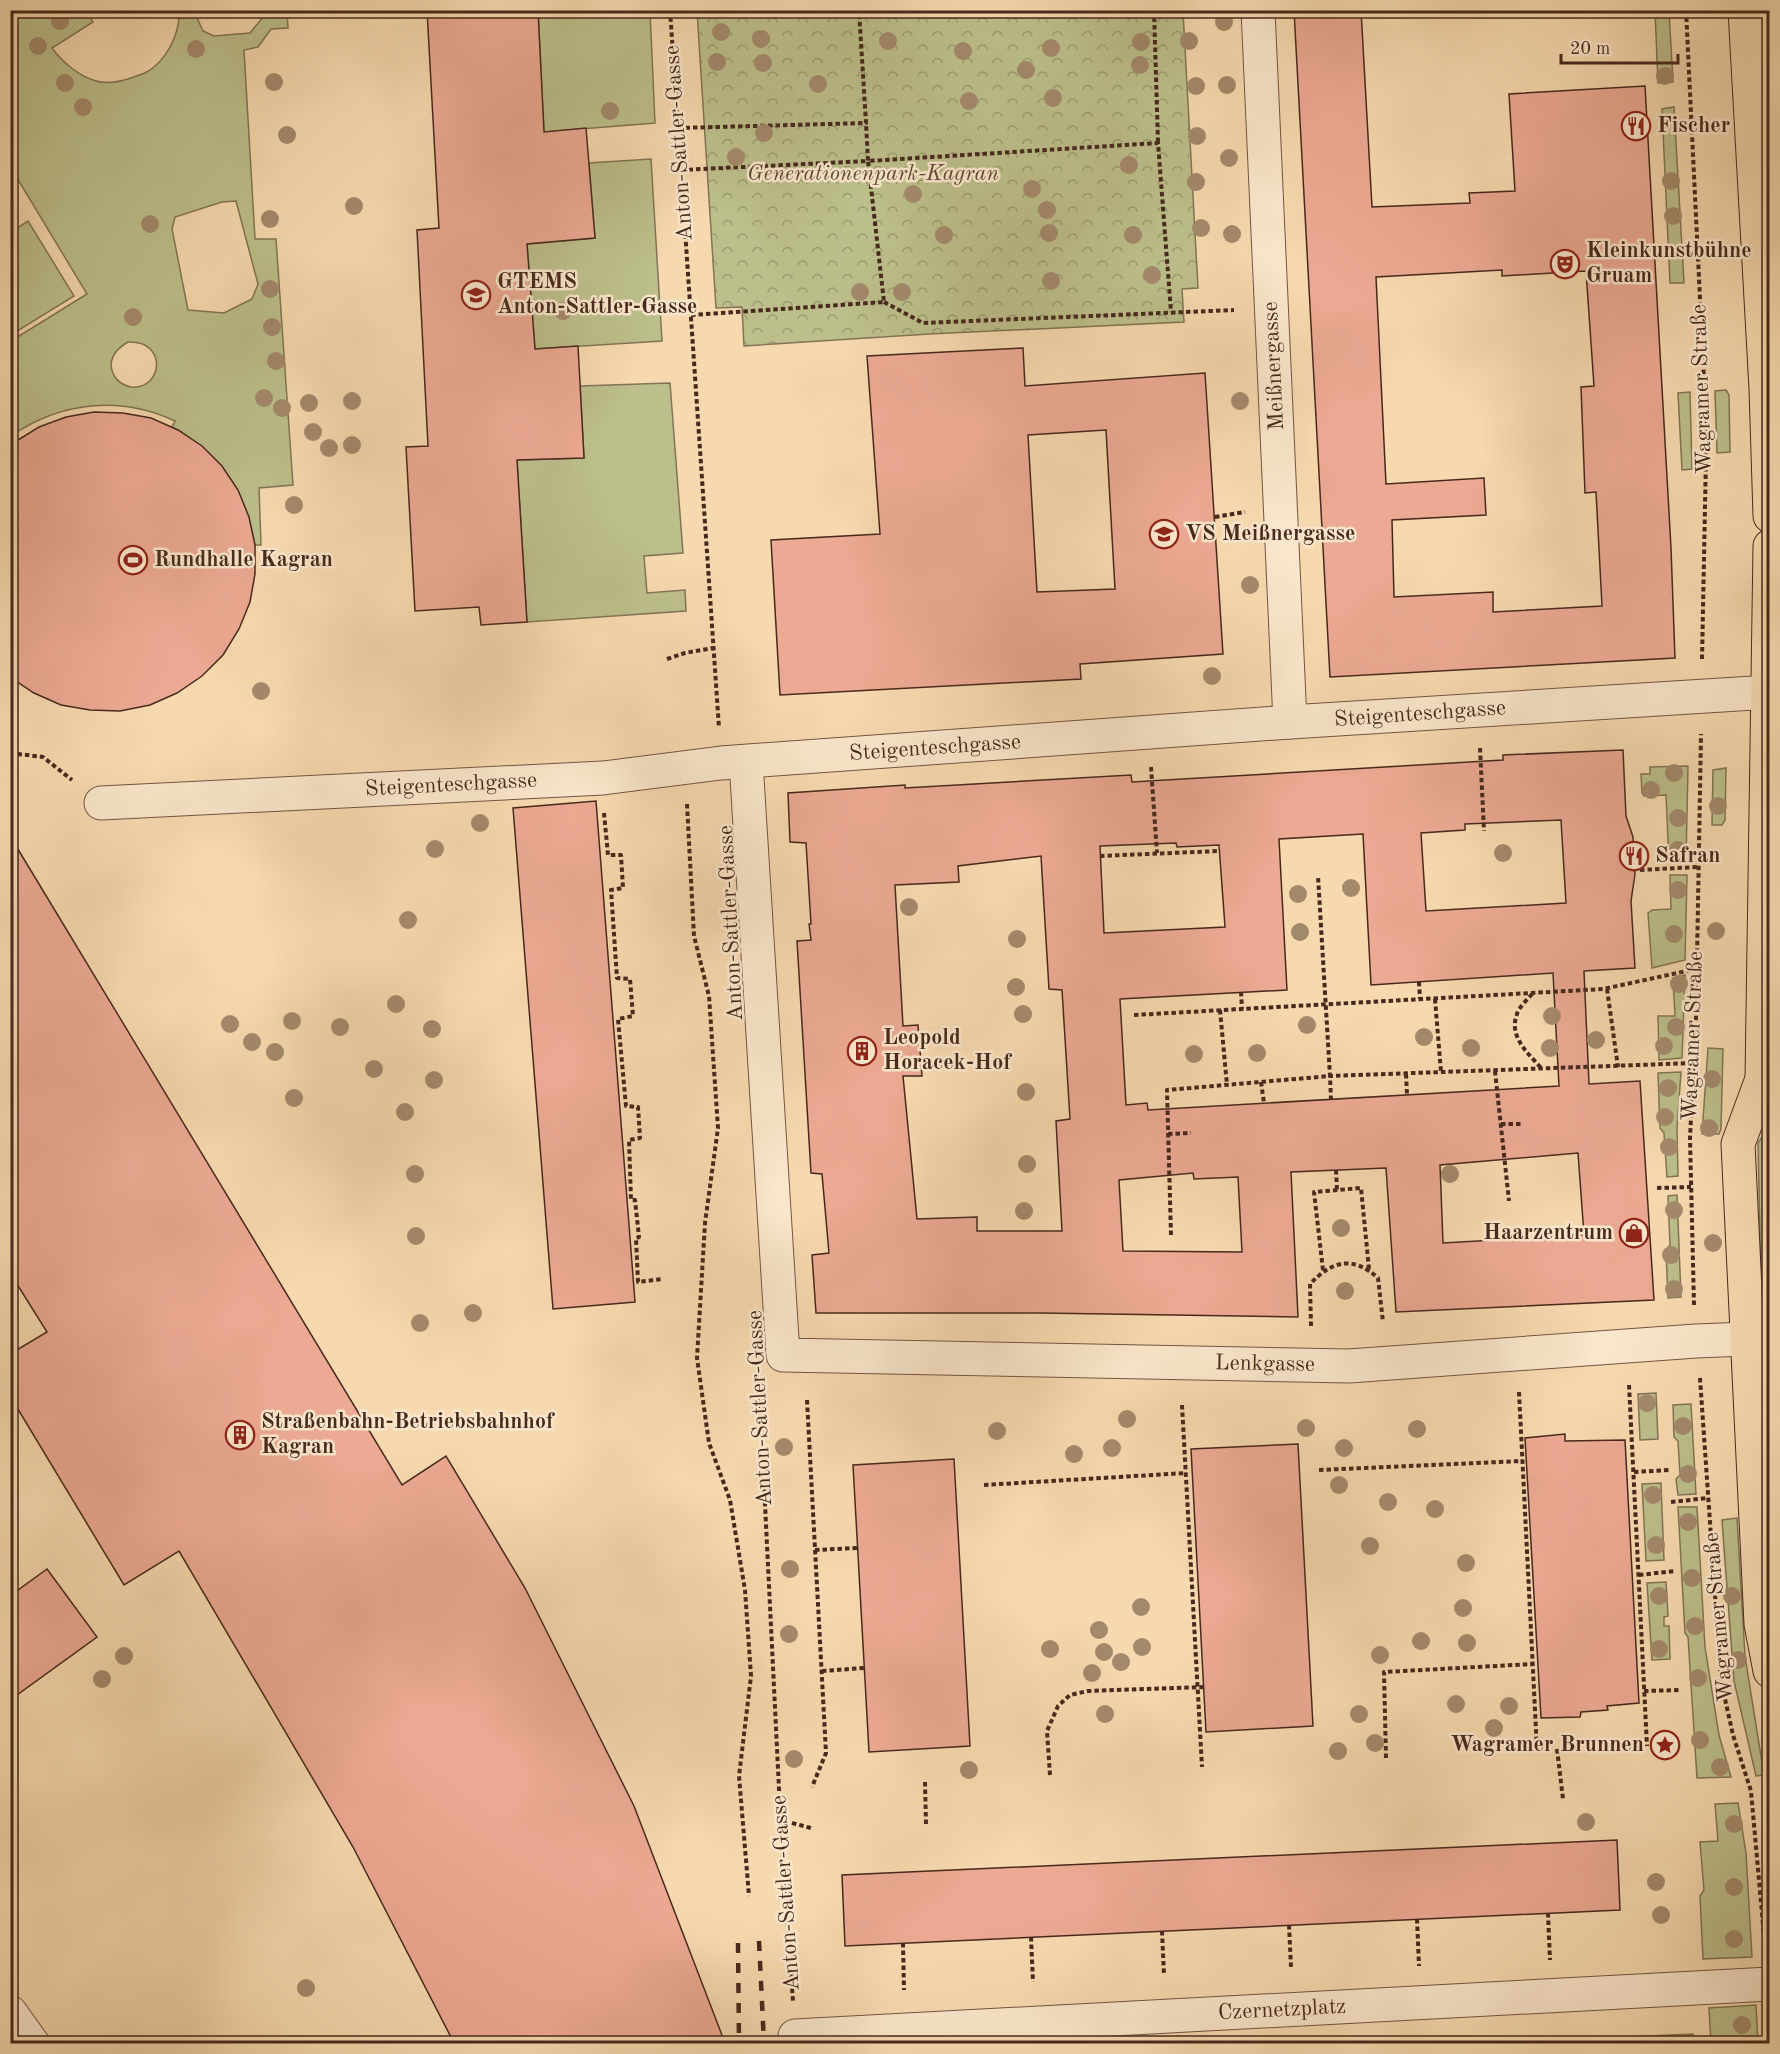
<svg xmlns="http://www.w3.org/2000/svg" width="1780" height="2054" font-family="'Old Standard TT',serif">
<defs>
<pattern id="forest-firs" width="22" height="20" patternUnits="userSpaceOnUse" patternTransform="scale(1.5)"><rect width="22" height="20" fill="#bcbf8b"/><path d="M5 1l3.5 6h-7zM16 11l3.5 6h-7z" fill="#9b9b71"/></pattern>
<pattern id="park-crowns" width="20" height="18" patternUnits="userSpaceOnUse" patternTransform="scale(1.5)"><rect width="20" height="18" fill="#bcbf8b"/><path d="M2 6a3 3 0 1 1 6 0M12 15a3 3 0 1 1 6 0" fill="none" stroke="#9b9b71"/></pattern>
</defs>
<rect width="100%" height="100%" fill="#f7d9af"/>
<filter id="stains"><feTurbulence type="fractalNoise" baseFrequency=".00333" numOctaves="4"/><feColorMatrix values="0 0 0 0 .2 0 0 0 0 .09 0 0 0 0 .02 0 0 0 .5 -.17"/></filter>
<radialGradient id="worn" r=".72"><stop offset=".6" stop-color="#630" stop-opacity="0"/><stop offset="1" stop-color="#630" stop-opacity=".3"/></radialGradient>
<g fill="#bcbf8b" stroke="#827454" stroke-width="1.5" fill-rule="evenodd">
<path d="M 11,11 L 86,11 L 93,22 L 52,48 C 63,63 79,76 96,81 C 106,84 118,82 128,79 C 133,77 140,75 145,73 C 166,62 180,34 179,11 L 194,11 L 203,31 L 214,36 L 250,33 L 268,11 L 287,11 L 288,28 L 271,29 L 258,47 L 244,50 L 255,239 L 276,239 L 293,485 L 259,488 L 261,545 L 255,545 C 251,527 247,508 238,492 C 227,470 194,437 172,427 L 175,421 C 120,395 60,402 11,436 L 11,341 L 87,294 L 11,168 ZM 236,201 L 258,284 L 252,299 L 224,313 L 188,310 L 172,229 L 175,217 L 222,202 ZM 128,342 C 168,340 163,390 131,387 C 125,386 118,382 115,377 C 106,362 114,350 128,342 Z"/>
<polygon points="538,11 650,11 655,123 544,132"/>
<polygon points="1655,11 1669,11 1673,82 1658,83"/>
<polygon points="1674,107 1684,283 1670,283 1662,109"/>
<polygon points="651,159 662,341 535,349 527,244 595,238 589,163"/>
<polygon points="28,221 74,296 11,335 11,232"/>
<polygon points="670,383 683,553 644,556 647,593 685,590 686,611 527,622 517,460 584,458 580,386"/>
<polygon points="1726,390 1729,395 1730,452 1717,453 1715,391"/>
<polygon points="1690,392 1692,469 1682,470 1678,393"/>
<polygon points="1688,766 1686,861 1669,861 1666,795 1644,796 1642,793 1641,774 1650,774 1650,767"/>
<polygon points="1726,768 1725,820 1722,825 1712,825 1713,770"/>
<polygon points="1670,875 1687,875 1685,960 1652,968 1648,913 1652,910 1671,909"/>
<polygon points="1685,975 1682,1058 1659,1060 1658,1016 1675,1016 1673,978"/>
<polygon points="1708,1048 1723,1049 1721,1129 1719,1134 1702,1134"/>
<polygon points="1681,1072 1677,1128 1678,1176 1667,1177 1664,1133 1660,1128 1658,1073"/>
<polygon points="1762,1137 1767,1138 1768,1141 1770,1348 1764,1349 1761,1286 1758,1143"/>
<polygon points="1677,1195 1681,1297 1668,1298 1666,1251 1670,1245 1668,1196"/>
<polygon points="1656,1393 1658,1439 1640,1440 1638,1394"/>
<polygon points="1691,1404 1696,1494 1678,1495 1676,1479 1680,1475 1678,1441 1674,1437 1673,1405"/>
<polygon points="1661,1483 1664,1560 1646,1561 1642,1484"/>
<polygon points="1678,1507 1697,1507 1705,1647 1719,1735 1731,1777 1697,1778 1688,1637 1685,1633"/>
<polygon points="1737,1518 1745,1656 1764,1775 1756,1776 1734,1681 1722,1520"/>
<polygon points="1666,1582 1668,1616 1664,1617 1664,1626 1669,1626 1670,1659 1652,1660 1647,1583"/>
<polygon points="1738,1803 1746,1853 1752,1957 1703,1959 1700,1896 1704,1890 1700,1842 1718,1841 1715,1804"/>
<polygon points="1756,2005 1758,2043 1711,2043 1709,2008"/>
</g>
<polygon fill="url(#forest-firs)" stroke="#827454" stroke-width="1.5" points="1693,2034 1693,2043 1493,2043"/>
<polygon fill="url(#park-crowns)" stroke="#827454" stroke-width="1.5" points="697,11 1183,11 1198,288 1182,289 1184,322 929,334 744,346 742,307 716,308"/>
<g fill="#eca993" stroke="#47291d" stroke-width="1.5" fill-rule="evenodd">
<polygon points="427,10 538,10 544,132 586,128 595,238 527,244 535,349 578,346 584,458 517,460 527,622 481,625 479,607 415,611 406,447 428,446 417,230 439,228"/>
<path d="M 1294,10 L 1361,10 L 1372,207 L 1470,203 L 1469,193 L 1515,191 L 1509,94 L 1645,86 L 1671,548 L 1675,658 L 1330,677 ZM 1502,270 L 1502,276 L 1586,271 L 1594,386 L 1581,387 L 1585,493 L 1596,492 L 1602,606 L 1493,612 L 1493,592 L 1394,597 L 1392,520 L 1486,515 L 1484,478 L 1386,484 L 1376,277 Z"/>
<path d="M 1023,348 L 1025,386 L 1205,373 L 1223,654 L 1080,664 L 1081,679 L 780,695 L 771,540 L 880,534 L 867,356 ZM 1106,430 L 1115,589 L 1037,592 L 1028,435 Z"/>
<polygon points="94,412 123,413 151,418 178,430 202,446 222,466 238,490 249,517 255,545 255,574 250,602 239,629 223,655 202,676 177,693 150,705 120,711 90,710 61,705 34,693 10,677 10,445 39,427 66,417"/>
<path d="M 1623,750 L 1626,816 L 1633,837 L 1635,874 L 1631,901 L 1635,968 L 1584,971 L 1589,1084 L 1640,1081 L 1654,1300 L 1396,1312 L 1386,1168 L 1291,1172 L 1298,1317 L 1040,1313 L 816,1313 L 812,1255 L 829,1253 L 822,1174 L 811,1173 L 797,941 L 811,940 L 809,924 L 811,924 L 806,843 L 790,842 L 788,793 L 905,785 L 905,788 L 1131,775 L 1132,782 L 1503,760 L 1503,755 ZM 1561,820 L 1566,903 L 1426,911 L 1421,833 L 1465,830 L 1465,824 ZM 1363,834 L 1371,985 L 1553,973 L 1559,1086 L 1148,1110 L 1147,1103 L 1126,1105 L 1120,999 L 1287,990 L 1279,839 ZM 1176,843 L 1177,847 L 1219,845 L 1225,927 L 1104,933 L 1100,846 ZM 1041,856 L 1049,989 L 1062,990 L 1070,1119 L 1056,1121 L 1062,1231 L 977,1231 L 977,1217 L 917,1219 L 903,1076 L 922,1076 L 918,1025 L 903,1026 L 895,885 L 959,882 L 958,866 ZM 1578,1153 L 1584,1235 L 1443,1243 L 1440,1165 ZM 1193,1173 L 1194,1179 L 1238,1177 L 1242,1252 L 1123,1251 L 1119,1180 Z"/>
<polygon points="596,801 635,1302 553,1309 513,808"/>
<polygon points="10,836 402,1485 446,1456 525,1588 634,1806 725,2043 454,2043 353,1847 179,1551 124,1585 10,1396 10,1354 47,1332 10,1273"/>
<polygon points="1565,1434 1565,1441 1625,1440 1639,1703 1607,1706 1608,1710 1581,1712 1580,1717 1541,1718 1525,1438"/>
<polygon points="1298,1444 1313,1726 1206,1732 1191,1449"/>
<polygon points="954,1459 970,1746 869,1752 853,1465"/>
<polygon points="47,1569 97,1637 10,1700 10,1596"/>
<polygon points="1617,1840 1620,1910 845,1946 842,1875"/>
</g>
<g fill="none" stroke-linecap="round" stroke-linejoin="round">
<g stroke="#735542" stroke-width="35">
<g id="street">
<polyline points="1258,10 1290,722"/>
<polyline points="746,762 783,1355 1349,1366 1696,1341 1746,1339"/>
<polyline points="101,803 603,778 721,763 1290,722 1770,692"/>
<polyline points="10,2012 33,2044"/>
<polyline points="795,2036 1770,1984"/>
</g>
</g>
<g stroke="#47291d" stroke-width="35">
<g id="primary">
<polyline points="1745,10 1766,389 1770,516"/>
<polyline points="1762,1079 1738,1144 1761,1624 1770,1671"/>
<polyline points="1769,1099 1762,1079 1770,546"/>
</g>
</g>
<g stroke="#47291d" stroke-width="4" stroke-dasharray="4.5 3" stroke-linecap="butt">
<polyline points="670,10 719,728"/>
<polyline points="1154,10 1158,143"/>
<polyline points="1686,10 1705,402 1706,456 1702,660"/>
<polyline points="678,128 866,123 859,10"/>
<polyline points="681,170 868,161 866,123"/>
<polyline points="884,302 923,323 1234,310"/>
<polyline points="691,315 884,302 868,161 1158,143 1171,312"/>
<polyline points="1215,517 1245,512"/>
<polyline points="667,659 685,653 713,648"/>
<polyline points="1480,748 1484,831"/>
<polyline points="10,753 43,757 72,780"/>
<polyline points="1151,767 1157,853"/>
<polyline points="687,804 694,936 709,996 718,1128 705,1223 697,1358 709,1443 730,1500 745,1590 751,1676 739,1776 749,1896"/>
<polyline points="604,813 608,855 621,855 623,888 611,890 617,978 630,979 633,1016 618,1019 626,1106 638,1107 640,1138 629,1140 631,1200 635,1200 639,1237 636,1238 638,1282 662,1279"/>
<polyline points="1100,856 1219,851"/>
<polyline points="1640,870 1698,867"/>
<polyline points="1419,982 1420,999"/>
<polyline points="1607,989 1618,1067"/>
<polyline points="1241,992 1242,1009"/>
<path d="M 1532,994 C 1527,1000 1519,1007 1517,1014 C 1508,1037 1529,1054 1542,1069"/>
<polyline points="1435,999 1441,1072"/>
<polyline points="1220,1010 1227,1085"/>
<polyline points="1134,1015 1603,989 1696,969"/>
<polyline points="1495,1071 1509,1201"/>
<polyline points="1406,1074 1407,1095"/>
<polyline points="1261,1082 1264,1103"/>
<polyline points="1331,1100 1330,1076 1694,1063"/>
<polyline points="1501,1124 1521,1124"/>
<polyline points="1168,1134 1191,1133"/>
<polyline points="1336,1170 1337,1190"/>
<polyline points="1657,1188 1691,1187"/>
<polyline points="1171,1235 1167,1090 1330,1076 1318,876"/>
<polyline points="1323,1270 1314,1192 1361,1188 1369,1269"/>
<polyline points="1694,1305 1690,1138 1696,1016 1701,734"/>
<path d="M 1311,1326 L 1310,1284 C 1332,1261 1352,1255 1378,1278 L 1383,1322"/>
<polyline points="1700,1378 1721,1681 1733,1735 1751,1791 1765,1947"/>
<polyline points="759,1382 781,1830 793,2001"/>
<polyline points="1629,1385 1647,1746"/>
<polyline points="1519,1392 1537,1750"/>
<polyline points="807,1400 826,1753 812,1787"/>
<polyline points="1182,1405 1202,1767"/>
<polyline points="1319,1470 1522,1461"/>
<polyline points="1634,1472 1669,1470"/>
<polyline points="984,1485 1186,1473"/>
<polyline points="1671,1502 1708,1498"/>
<polyline points="815,1550 857,1548"/>
<polyline points="1639,1575 1675,1571"/>
<polyline points="822,1671 864,1668"/>
<polyline points="1644,1691 1681,1690"/>
<polyline points="1557,1749 1563,1799"/>
<polyline points="1386,1758 1384,1672 1533,1664"/>
<polyline points="1050,1775 1047,1731 1058,1706 1070,1695 1088,1691 1203,1687"/>
<polyline points="925,1782 926,1824"/>
<polyline points="792,1823 811,1828"/>
<polyline points="1548,1913 1550,1960"/>
<polyline points="1417,1919 1419,1966"/>
<polyline points="1289,1925 1291,1967"/>
<polyline points="1162,1931 1164,1975"/>
<polyline points="1031,1937 1033,1982"/>
<polyline points="903,1943 904,1990"/>
<polyline points="1768,2021 1769,2044"/>
</g>
<use href="#street" stroke="#fae6cb" stroke-width="33"/>
<use href="#primary" stroke="#f7d9af" stroke-width="33"/>
<g stroke="#47291d" stroke-width="4.5" stroke-dasharray="10 10" stroke-linecap="butt">
<polyline points="759,1941 764,2044"/>
<polyline points="738,1943 739,2044"/>
</g>
</g>
<g fill="#a3896b">
<circle cx="60" cy="21" r="9"/>
<circle cx="1224" cy="22" r="9"/>
<circle cx="721" cy="32" r="9"/>
<circle cx="761" cy="39" r="9"/>
<circle cx="888" cy="41" r="9"/>
<circle cx="1189" cy="41" r="9"/>
<circle cx="1141" cy="42" r="9"/>
<circle cx="38" cy="46" r="9"/>
<circle cx="1051" cy="48" r="9"/>
<circle cx="196" cy="49" r="9"/>
<circle cx="963" cy="51" r="9"/>
<circle cx="717" cy="62" r="9"/>
<circle cx="763" cy="63" r="9"/>
<circle cx="1140" cy="65" r="9"/>
<circle cx="1026" cy="70" r="9"/>
<circle cx="1665" cy="76" r="9"/>
<circle cx="274" cy="82" r="9"/>
<circle cx="65" cy="83" r="9"/>
<circle cx="818" cy="84" r="9"/>
<circle cx="1227" cy="85" r="9"/>
<circle cx="1196" cy="86" r="9"/>
<circle cx="1053" cy="98" r="9"/>
<circle cx="969" cy="101" r="9"/>
<circle cx="83" cy="107" r="9"/>
<circle cx="610" cy="111" r="9"/>
<circle cx="764" cy="133" r="9"/>
<circle cx="287" cy="135" r="9"/>
<circle cx="1197" cy="136" r="9"/>
<circle cx="736" cy="157" r="9"/>
<circle cx="1229" cy="158" r="9"/>
<circle cx="1129" cy="165" r="9"/>
<circle cx="1671" cy="181" r="9"/>
<circle cx="1196" cy="182" r="9"/>
<circle cx="1032" cy="189" r="9"/>
<circle cx="913" cy="194" r="9"/>
<circle cx="354" cy="206" r="9"/>
<circle cx="1047" cy="210" r="9"/>
<circle cx="1673" cy="216" r="9"/>
<circle cx="270" cy="219" r="9"/>
<circle cx="150" cy="224" r="9"/>
<circle cx="1201" cy="228" r="9"/>
<circle cx="1049" cy="233" r="9"/>
<circle cx="1232" cy="234" r="9"/>
<circle cx="944" cy="235" r="9"/>
<circle cx="1133" cy="235" r="9"/>
<circle cx="1152" cy="275" r="9"/>
<circle cx="1051" cy="281" r="9"/>
<circle cx="270" cy="289" r="9"/>
<circle cx="860" cy="292" r="9"/>
<circle cx="902" cy="292" r="9"/>
<circle cx="563" cy="311" r="9"/>
<circle cx="133" cy="317" r="9"/>
<circle cx="272" cy="327" r="9"/>
<circle cx="276" cy="361" r="9"/>
<circle cx="264" cy="398" r="9"/>
<circle cx="352" cy="401" r="9"/>
<circle cx="1240" cy="401" r="9"/>
<circle cx="309" cy="403" r="9"/>
<circle cx="282" cy="408" r="9"/>
<circle cx="313" cy="432" r="9"/>
<circle cx="352" cy="445" r="9"/>
<circle cx="329" cy="448" r="9"/>
<circle cx="294" cy="505" r="9"/>
<circle cx="1250" cy="585" r="9"/>
<circle cx="1212" cy="676" r="9"/>
<circle cx="261" cy="691" r="9"/>
<circle cx="1674" cy="773" r="9"/>
<circle cx="1651" cy="790" r="9"/>
<circle cx="1718" cy="806" r="9"/>
<circle cx="1678" cy="818" r="9"/>
<circle cx="480" cy="823" r="9"/>
<circle cx="435" cy="849" r="9"/>
<circle cx="1678" cy="850" r="9"/>
<circle cx="1503" cy="853" r="9"/>
<circle cx="1351" cy="888" r="9"/>
<circle cx="1678" cy="890" r="9"/>
<circle cx="1298" cy="894" r="9"/>
<circle cx="909" cy="907" r="9"/>
<circle cx="408" cy="920" r="9"/>
<circle cx="1716" cy="931" r="9"/>
<circle cx="1300" cy="932" r="9"/>
<circle cx="1674" cy="934" r="9"/>
<circle cx="1017" cy="939" r="9"/>
<circle cx="1679" cy="984" r="9"/>
<circle cx="1016" cy="987" r="9"/>
<circle cx="396" cy="1004" r="9"/>
<circle cx="1023" cy="1014" r="9"/>
<circle cx="1552" cy="1016" r="9"/>
<circle cx="292" cy="1021" r="9"/>
<circle cx="230" cy="1024" r="9"/>
<circle cx="1307" cy="1025" r="9"/>
<circle cx="340" cy="1027" r="9"/>
<circle cx="1676" cy="1027" r="9"/>
<circle cx="432" cy="1029" r="9"/>
<circle cx="1424" cy="1037" r="9"/>
<circle cx="1596" cy="1040" r="9"/>
<circle cx="252" cy="1042" r="9"/>
<circle cx="1664" cy="1046" r="9"/>
<circle cx="1471" cy="1048" r="9"/>
<circle cx="1550" cy="1048" r="9"/>
<circle cx="275" cy="1052" r="9"/>
<circle cx="1257" cy="1053" r="9"/>
<circle cx="1194" cy="1054" r="9"/>
<circle cx="374" cy="1069" r="9"/>
<circle cx="1712" cy="1079" r="9"/>
<circle cx="434" cy="1080" r="9"/>
<circle cx="1668" cy="1088" r="9"/>
<circle cx="1026" cy="1092" r="9"/>
<circle cx="294" cy="1098" r="9"/>
<circle cx="405" cy="1112" r="9"/>
<circle cx="1665" cy="1117" r="9"/>
<circle cx="1709" cy="1128" r="9"/>
<circle cx="1669" cy="1147" r="9"/>
<circle cx="1027" cy="1164" r="9"/>
<circle cx="415" cy="1174" r="9"/>
<circle cx="1450" cy="1174" r="9"/>
<circle cx="1674" cy="1210" r="9"/>
<circle cx="1024" cy="1211" r="9"/>
<circle cx="1341" cy="1228" r="9"/>
<circle cx="416" cy="1236" r="9"/>
<circle cx="1713" cy="1243" r="9"/>
<circle cx="1671" cy="1255" r="9"/>
<circle cx="1674" cy="1289" r="9"/>
<circle cx="1345" cy="1291" r="9"/>
<circle cx="473" cy="1313" r="9"/>
<circle cx="420" cy="1323" r="9"/>
<circle cx="1647" cy="1403" r="9"/>
<circle cx="1127" cy="1419" r="9"/>
<circle cx="1683" cy="1426" r="9"/>
<circle cx="1306" cy="1428" r="9"/>
<circle cx="1417" cy="1429" r="9"/>
<circle cx="997" cy="1431" r="9"/>
<circle cx="784" cy="1447" r="9"/>
<circle cx="1112" cy="1448" r="9"/>
<circle cx="1344" cy="1448" r="9"/>
<circle cx="1074" cy="1454" r="9"/>
<circle cx="1688" cy="1474" r="9"/>
<circle cx="1339" cy="1485" r="9"/>
<circle cx="1653" cy="1495" r="9"/>
<circle cx="1388" cy="1502" r="9"/>
<circle cx="1435" cy="1509" r="9"/>
<circle cx="1688" cy="1522" r="9"/>
<circle cx="1656" cy="1545" r="9"/>
<circle cx="1370" cy="1546" r="9"/>
<circle cx="1466" cy="1563" r="9"/>
<circle cx="790" cy="1569" r="9"/>
<circle cx="1692" cy="1578" r="9"/>
<circle cx="1659" cy="1596" r="9"/>
<circle cx="1732" cy="1596" r="9"/>
<circle cx="1141" cy="1607" r="9"/>
<circle cx="1463" cy="1608" r="9"/>
<circle cx="1695" cy="1626" r="9"/>
<circle cx="1099" cy="1630" r="9"/>
<circle cx="789" cy="1634" r="9"/>
<circle cx="1421" cy="1641" r="9"/>
<circle cx="1467" cy="1643" r="9"/>
<circle cx="1142" cy="1647" r="9"/>
<circle cx="1050" cy="1649" r="9"/>
<circle cx="1659" cy="1649" r="9"/>
<circle cx="1104" cy="1652" r="9"/>
<circle cx="1380" cy="1655" r="9"/>
<circle cx="124" cy="1656" r="9"/>
<circle cx="1738" cy="1660" r="9"/>
<circle cx="1121" cy="1662" r="9"/>
<circle cx="1092" cy="1673" r="9"/>
<circle cx="1698" cy="1678" r="9"/>
<circle cx="102" cy="1679" r="9"/>
<circle cx="1456" cy="1704" r="9"/>
<circle cx="1509" cy="1706" r="9"/>
<circle cx="1105" cy="1714" r="9"/>
<circle cx="1359" cy="1714" r="9"/>
<circle cx="1494" cy="1728" r="9"/>
<circle cx="1700" cy="1740" r="9"/>
<circle cx="1375" cy="1743" r="9"/>
<circle cx="1338" cy="1751" r="9"/>
<circle cx="794" cy="1759" r="9"/>
<circle cx="1720" cy="1767" r="9"/>
<circle cx="969" cy="1770" r="9"/>
<circle cx="1586" cy="1822" r="9"/>
<circle cx="1734" cy="1824" r="9"/>
<circle cx="1656" cy="1882" r="9"/>
<circle cx="1734" cy="1887" r="9"/>
<circle cx="1661" cy="1915" r="9"/>
<circle cx="1734" cy="1939" r="9"/>
<circle cx="306" cy="1988" r="9"/>
<circle cx="1742" cy="2025" r="9"/>
</g>
<defs>
<g id="restaurant-ring" transform="scale(1.5)"><circle r="9.5" fill="#fae6cb" stroke="#8f2418" stroke-width="1.5"/><path d="M-5-6h1v4h1v-4h1v4h1v-4h1v5L-1.5 .5V6h-2V.5L-5-1ZM5-6V6H3V1.5H1.5Q1.5-4 5-6Z" fill="#8f2418"/></g>
<g id="theatre-ring" transform="scale(1.5)"><circle r="9.5" fill="#fae6cb" stroke="#8f2418" stroke-width="1.5"/><path d="M-5-5.5Q0-4 5-5.5V0Q5 5 0 6Q-5 5-5 0ZM-3.3-2.5H-1v1.5H-3.3ZM1-2.5H3.3v1.5H1ZM-2.8 1Q0 5.5 2.8 1Z" fill="#8f2418"/></g>
<g id="school-ring" transform="scale(1.5)"><circle r="9.5" fill="#fae6cb" stroke="#8f2418" stroke-width="1.5"/><path d="M0-5L7-2L0 1L-7-2ZM-4 1L0 2.5L4 1V4Q0 6-4 4Z" fill="#8f2418"/></g>
<g id="stadium-ring" transform="scale(1.5)"><circle r="9.5" fill="#fae6cb" stroke="#8f2418" stroke-width="1.5"/><path d="M0-5a6.5 5 0 1 0 0 10a6.5 5 0 1 0 0-10ZM-3.5-1.8h7v3.6h-7Z" fill="#8f2418"/></g>
<g id="building-ring" transform="scale(1.5)"><circle r="9.5" fill="#fae6cb" stroke="#8f2418" stroke-width="1.5"/><path d="M-4-6H4V6H1V3H-1V6H-4ZM-2.5-4.3h1.7v1.8h-1.7ZM.8-4.3h1.7v1.8H.8ZM-2.5-1h1.7V.8h-1.7ZM.8-1h1.7V.8H.8Z" fill="#8f2418"/></g>
<g id="shop-ring" transform="scale(1.5)"><circle r="9.5" fill="#fae6cb" stroke="#8f2418" stroke-width="1.5"/><path d="M-5-2.5h2.3a2.7 3.5 0 0 1 5.4 0H5L5.5 6h-11ZM-1.5-2.5h3a1.5 2.3 0 0 0-3 0Z" fill="#8f2418"/></g>
<g id="sight-ring" transform="scale(1.5)"><circle r="9.5" fill="#fae6cb" stroke="#8f2418" stroke-width="1.5"/><path d="M0-6L1.8-2.2L6-1.7L2.9 1.2L3.7 5.4L0 3.3L-3.7 5.4L-2.9 1.2L-6-1.7L-1.8-2.2Z" fill="#8f2418"/></g>
</defs>
<g fill-rule="evenodd">
<use href="#restaurant-ring" x="1636" y="126"/>
<use href="#theatre-ring" x="1565" y="264"/>
<use href="#school-ring" x="476" y="295"/>
<use href="#school-ring" x="1164" y="534"/>
<use href="#stadium-ring" x="133" y="560"/>
<use href="#restaurant-ring" x="1634" y="856"/>
<use href="#building-ring" x="862" y="1051"/>
<use href="#shop-ring" x="1634" y="1233"/>
<use href="#building-ring" x="240" y="1435"/>
<use href="#sight-ring" x="1665" y="1745"/>
</g>
<g text-anchor="middle" dominant-baseline="central" stroke-width="5" stroke-linejoin="round" paint-order="stroke">
<g font-size="22" font-weight="bold" fill="#47291d" stroke="#fae6cb" text-anchor="start">
<text x="1657" y="126">Fischer</text>
<text x="1586" y="251">Kleinkunstbühne<tspan x="1586" dy="25">Gruam</tspan></text>
<text x="497" y="282">GTEMS<tspan x="497" dy="25">Anton-Sattler-Gasse</tspan></text>
<text x="1185" y="534">VS Meißnergasse</text>
<text x="154" y="560">Rundhalle Kagran</text>
<text x="1655" y="856">Safran</text>
<text x="883" y="1038">Leopold<tspan x="883" dy="25">Horacek-Hof</tspan></text>
<text x="1613" y="1233" text-anchor="end">Haarzentrum</text>
<text x="261" y="1422">Straßenbahn-Betriebsbahnhof<tspan x="261" dy="25">Kagran</tspan></text>
<text x="1644" y="1745" text-anchor="end">Wagramer Brunnen</text>
</g>
<g font-size="22" fill="#47291d" stroke="#fae6cb">
<text transform="translate(679 143) rotate(-94)">Anton-Sattler-Gasse</text>
<text transform="translate(1274 366) rotate(-93)">Meißnergasse</text>
<text transform="translate(1702 389) rotate(-92)">Wagramer Straße</text>
<text transform="translate(1420 714) rotate(-4)">Steigenteschgasse</text>
<text transform="translate(935 748) rotate(-4)">Steigenteschgasse</text>
<text transform="translate(451 785) rotate(-3)">Steigenteschgasse</text>
<text transform="translate(731 923) rotate(-93)">Anton-Sattler-Gasse</text>
<text transform="translate(1693 1036) rotate(-88)">Wagramer Straße</text>
<text transform="translate(1265 1364) rotate(1)">Lenkgasse</text>
<text transform="translate(760 1408) rotate(-93)">Anton-Sattler-Gasse</text>
<text transform="translate(1719 1617) rotate(-95)">Wagramer Straße</text>
<text transform="translate(786 1893) rotate(-94)">Anton-Sattler-Gasse</text>
<text transform="translate(1282 2010) rotate(-3)">Czernetzplatz</text>
</g>
<g font-size="22" font-style="italic" fill="#5e4733" stroke="#fae6cb">
<text x="873" y="174">Generationenpark-Kagran</text>
</g>
</g>
<rect width="1780" height="2054" fill="none" stroke="#f7d9af" stroke-width="36"/>
<rect x="12" y="12" width="1756" height="2030" fill="none" stroke="#47291d" stroke-width="3"/>
<rect x="18" y="18" width="1744" height="2018" fill="none" stroke="#47291d" stroke-width="1.5"/>
<path d="M1561 54v9h117v-9" fill="none" stroke="#47291d" stroke-width="3"/>
<text x="1570" y="54" font-size="18" fill="#47291d" stroke="#fae6cb" stroke-width="4.5" paint-order="stroke">20 m</text>
<rect width="100%" height="100%" filter="url(#stains)"/>
<rect width="100%" height="100%" fill="url(#worn)"/>
</svg>
